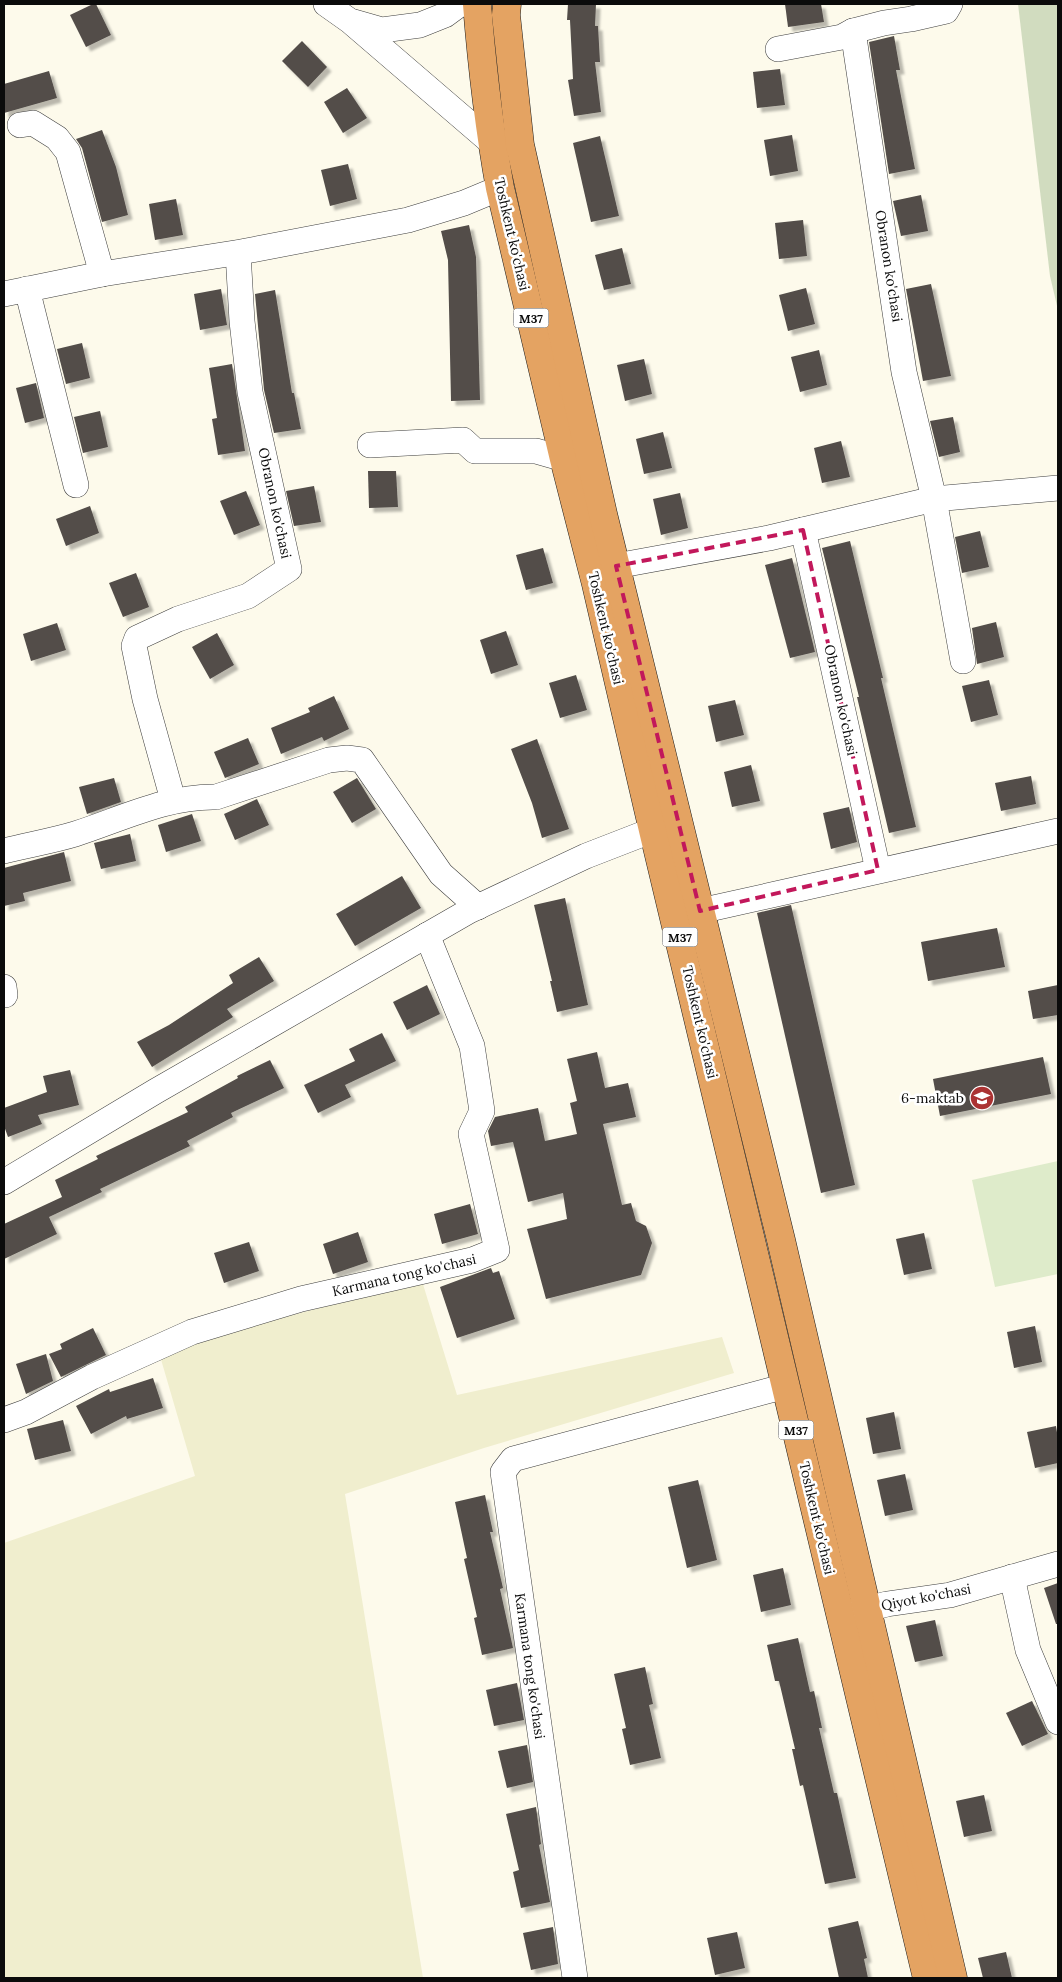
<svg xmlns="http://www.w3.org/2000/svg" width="1062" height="1982" font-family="Lora,serif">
<defs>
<filter id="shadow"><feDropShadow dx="4.5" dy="4.5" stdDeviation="1" flood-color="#0004"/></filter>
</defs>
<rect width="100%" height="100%" fill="#fdfaeb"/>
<polygon fill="#f0eece" points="422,1281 457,1395 722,1337 734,1373 484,1448 345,1494 423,1978 4,1978 4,1543 195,1476 160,1356 194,1341"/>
<polygon fill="#d1dcbf" points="1018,4 1058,4 1058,310 1050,276"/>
<polygon fill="#deebca" points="1058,1161 1058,1274 995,1287 972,1180"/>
<g fill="#524d49" filter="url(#shadow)">
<polygon points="93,4 96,4 111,35 86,47 70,15"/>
<polygon points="568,4 596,4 595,26 598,26 600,62 595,62 601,112 574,116 568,80 573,79 570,20 567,20"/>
<polygon points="785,4 821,4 824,22 788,27"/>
<polygon points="894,36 900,70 896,70 915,169 889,174 869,42"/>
<polygon points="302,41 327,67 308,87 282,61"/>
<polygon points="780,69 785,105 757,108 753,72"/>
<polygon points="49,71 57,98 4,113 4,84"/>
<polygon points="347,88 367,118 343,133 324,102"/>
<polygon points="102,130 116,167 128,215 102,222 82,148 76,139"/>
<polygon points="792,135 798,171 770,176 764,140"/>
<polygon points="600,136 619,216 591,222 573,143"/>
<polygon points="348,164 357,199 330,206 321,170"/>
<polygon points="921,195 928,231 901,236 893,201"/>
<polygon points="176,199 183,235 155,240 149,204"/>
<polygon points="803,220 807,256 779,259 775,223"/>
<polygon points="469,225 476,257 480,400 451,401 448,260 441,231"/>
<polygon points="622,248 631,284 604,290 595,255"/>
<polygon points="931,284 951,376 923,381 906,289"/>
<polygon points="806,288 815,324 788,331 779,295"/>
<polygon points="221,289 227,325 200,330 194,294"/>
<polygon points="275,290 292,393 294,393 301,429 274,433 264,390 255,294"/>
<polygon points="82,343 90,378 66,384 57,349"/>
<polygon points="819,350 827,385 800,392 791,357"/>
<polygon points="644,359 652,394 625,401 617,365"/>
<polygon points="232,364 245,451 218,455 212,419 217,418 209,368"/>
<polygon points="36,383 44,418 25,423 16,388"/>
<polygon points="100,411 108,447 83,453 74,417"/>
<polygon points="953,417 960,452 939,457 930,421"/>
<polygon points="663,432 672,468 644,474 636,439"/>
<polygon points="841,441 850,477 822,483 814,448"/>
<polygon points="368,471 396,471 398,507 369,508"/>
<polygon points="314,486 321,522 294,526 286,491"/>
<polygon points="246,491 260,525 234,535 220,501"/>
<polygon points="680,493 688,528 661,535 653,499"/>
<polygon points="90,506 99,533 66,546 56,519"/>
<polygon points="980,531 989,567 962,573 955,537"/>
<polygon points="850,541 883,678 881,678 916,827 889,833 857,697 859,697 822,548"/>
<polygon points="543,548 553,583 526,590 516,555"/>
<polygon points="792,558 815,652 790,658 765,565"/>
<polygon points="136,573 149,607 123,617 109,583"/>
<polygon points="996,622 1004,657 977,664 972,628"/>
<polygon points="57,623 66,650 31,661 23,634"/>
<polygon points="506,631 518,665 491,674 480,640"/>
<polygon points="217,633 234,665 210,679 192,647"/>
<polygon points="576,675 587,710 560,718 549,683"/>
<polygon points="989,680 998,715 971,722 962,686"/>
<polygon points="334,696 349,729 324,741 322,737 281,754 271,728 310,712 308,708"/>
<polygon points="735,700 744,735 716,742 708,706"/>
<polygon points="248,738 259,764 225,778 214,752"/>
<polygon points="537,739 569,829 542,838 532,803 511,749"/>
<polygon points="751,765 760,801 732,807 724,772"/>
<polygon points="1031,776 1036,804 1001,811 995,783"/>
<polygon points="114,778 121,802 87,814 79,787"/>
<polygon points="357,778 376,809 352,823 333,792"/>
<polygon points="257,799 269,825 235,840 224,814"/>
<polygon points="849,807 857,842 831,849 823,813"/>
<polygon points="192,814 201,841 166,852 158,825"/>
<polygon points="130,834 136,861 101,869 94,843"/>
<polygon points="64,852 71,881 23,893 25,901 4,906 4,868"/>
<polygon points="402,876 421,908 355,946 336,914"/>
<polygon points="565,898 588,1005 557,1012 550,981 552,981 534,905"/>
<polygon points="791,905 855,1185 821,1193 757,913"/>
<polygon points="997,928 1005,967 928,981 921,942"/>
<polygon points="259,957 274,981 227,1009 233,1017 152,1067 137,1042 169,1025 233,983 229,975"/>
<polygon points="427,985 440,1014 407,1030 393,1002"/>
<polygon points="1058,985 1058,1015 1033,1019 1028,991"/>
<polygon points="382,1033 396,1061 345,1085 351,1097 318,1113 304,1085 355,1061 349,1049"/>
<polygon points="597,1052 605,1088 628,1083 636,1117 603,1124 622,1205 631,1203 636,1221 646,1226 652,1243 641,1275 546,1299 527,1229 567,1219 563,1193 528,1202 513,1142 491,1146 488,1131 495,1117 538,1108 545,1141 577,1134 570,1103 577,1101 567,1059"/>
<polygon points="1043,1057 1051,1094 940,1116 933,1079"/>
<polygon points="270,1060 284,1088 231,1113 233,1117 187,1141 190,1146 100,1189 102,1192 49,1217 57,1234 4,1259 4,1224 62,1197 55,1180 98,1159 96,1156 188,1112 185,1107 238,1078 237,1076"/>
<polygon points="70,1070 79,1105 38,1115 42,1124 8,1137 4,1126 4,1108 47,1092 43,1076"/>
<polygon points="470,1204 478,1234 442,1244 434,1214"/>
<polygon points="358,1232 368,1262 333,1274 323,1244"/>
<polygon points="924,1233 932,1269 904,1275 896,1239"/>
<polygon points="249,1242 259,1271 224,1283 214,1253"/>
<polygon points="491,1268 493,1273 499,1271 515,1319 457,1338 440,1287"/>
<polygon points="1035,1326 1042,1362 1014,1368 1007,1332"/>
<polygon points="93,1328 106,1355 61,1377 49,1354 62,1349 60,1344"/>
<polygon points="46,1354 53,1381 26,1394 16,1364"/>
<polygon points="153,1378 163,1408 127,1419 126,1416 91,1434 76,1406 109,1389 110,1392"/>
<polygon points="894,1412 901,1449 873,1454 866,1418"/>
<polygon points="63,1420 71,1451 35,1460 27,1429"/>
<polygon points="1056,1426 1058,1439 1058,1463 1035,1468 1027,1432"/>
<polygon points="905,1474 913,1510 885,1516 877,1480"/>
<polygon points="698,1480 717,1560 687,1568 668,1487"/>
<polygon points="485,1495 493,1532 490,1532 503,1588 500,1589 513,1648 482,1655 474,1618 477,1617 464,1559 467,1558 455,1502"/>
<polygon points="783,1568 791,1605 761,1612 753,1575"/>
<polygon points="1058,1583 1058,1624 1056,1624 1044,1588"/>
<polygon points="935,1620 943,1656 915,1662 906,1626"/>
<polygon points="798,1638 810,1692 814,1691 822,1728 819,1728 834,1793 837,1793 856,1878 825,1884 803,1785 800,1786 792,1749 795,1749 779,1681 775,1681 767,1645"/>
<polygon points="645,1667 653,1704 649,1705 661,1758 630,1765 622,1729 626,1728 614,1674"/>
<polygon points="517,1683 524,1720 494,1726 486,1690"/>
<polygon points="1032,1701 1048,1734 1022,1746 1006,1713"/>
<polygon points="527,1745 533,1782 507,1788 498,1751"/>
<polygon points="984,1795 992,1831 964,1837 956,1801"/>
<polygon points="536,1807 541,1844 539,1845 550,1902 521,1908 513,1872 519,1870 506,1814"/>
<polygon points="858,1921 867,1958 864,1959 868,1978 839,1978 828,1928"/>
<polygon points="553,1927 558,1964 531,1970 523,1933"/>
<polygon points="737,1932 745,1968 715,1975 707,1938"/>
<polygon points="1006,1952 1012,1978 983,1978 978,1958"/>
</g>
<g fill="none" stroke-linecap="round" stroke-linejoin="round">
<g stroke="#3e3e3e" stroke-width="26">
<g id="minor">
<polyline points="326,4 350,21 492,143"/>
<polyline points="354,22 382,30 420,25 445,15 460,4"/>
<polyline points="853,31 904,372 934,499 963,661"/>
<polyline points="778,49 842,37 853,31 884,23 911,19 946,11 950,4"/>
<polyline points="20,125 33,123 57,138 68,152 102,274"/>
<polyline points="27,289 76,485"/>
<polyline points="4,294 102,274 241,252 408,220 464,203 500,188"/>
<polyline points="370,445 463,440 475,451 536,451 564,459"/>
<polyline points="803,530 878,870"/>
<polyline points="616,566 769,538 934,499 1058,488"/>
<polyline points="173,800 145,699 134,646 137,638 178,619 248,596 289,569 250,392 242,321 238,253"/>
<path d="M 4,851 C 27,845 52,841 75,834 C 122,819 166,796 216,797 L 329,760 L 347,758 L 362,760 L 441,874 L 478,907"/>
<polyline points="700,911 1058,831"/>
<polyline points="4,987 5,995"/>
<polyline points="4,1182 156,1091 469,911 586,856 653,830"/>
<polyline points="4,1420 26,1412 92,1377 192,1332 301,1299 472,1260 497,1250 471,1134 482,1111 472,1046 427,935"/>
<polyline points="1012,1577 1028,1650 1058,1722"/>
<polyline points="847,1614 887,1604 950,1595 1058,1564"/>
<polyline points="575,1978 503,1472 513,1459 786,1386"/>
</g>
</g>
<g stroke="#1c1c1c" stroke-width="29">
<g id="highway">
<path d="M 477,4 C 482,66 489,127 500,188 L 564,459 L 596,584 L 653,830 L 927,1978"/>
<polyline points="507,4 506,15 520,145 603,514 781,1240 953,1978"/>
</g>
</g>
<use href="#minor" stroke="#fff" stroke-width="25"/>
<use href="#highway" stroke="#e4a362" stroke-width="28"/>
</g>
<path fill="none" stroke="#c2185b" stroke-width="4" stroke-dasharray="10 6" stroke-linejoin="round" d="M 803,530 L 878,870 L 700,911 L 616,566 Z"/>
<defs>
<g id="school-disc" transform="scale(1.25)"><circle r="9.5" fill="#ab3333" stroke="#fff"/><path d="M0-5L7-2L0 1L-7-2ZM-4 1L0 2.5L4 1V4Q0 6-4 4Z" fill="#fff"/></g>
</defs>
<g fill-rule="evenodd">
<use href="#school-disc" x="982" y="1098"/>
</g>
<g text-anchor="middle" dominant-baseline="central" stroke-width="5" stroke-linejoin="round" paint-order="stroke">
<g fill="#fff" stroke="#545454" stroke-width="1">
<rect x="513.5" y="308.5" width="35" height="19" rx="4"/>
<rect x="662.5" y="927.5" width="35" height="19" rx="4"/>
<rect x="778.5" y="1420.5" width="35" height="19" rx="4"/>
</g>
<g font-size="12" font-weight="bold" fill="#0b0b0b">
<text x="531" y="318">M37</text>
<text x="680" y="937">M37</text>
<text x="796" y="1430">M37</text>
</g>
<g font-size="14" fill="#0b0b0b" stroke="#fff">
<text transform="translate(512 234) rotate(77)">Toshkent ko'chasi</text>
<text transform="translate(889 266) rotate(81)">Obranon ko'chasi</text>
<text transform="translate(275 503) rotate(78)">Obranon ko'chasi</text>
<text transform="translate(606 628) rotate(77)">Toshkent ko'chasi</text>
<text transform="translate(841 700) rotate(78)">Obranon ko'chasi</text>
<text transform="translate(700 1022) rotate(77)">Toshkent ko'chasi</text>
<text transform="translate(404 1275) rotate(-13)">Karmana tong ko'chasi</text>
<text transform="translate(817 1518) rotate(77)">Toshkent ko'chasi</text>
<text transform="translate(926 1597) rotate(-11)">Qiyot ko'chasi</text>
<text transform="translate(530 1666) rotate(82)">Karmana tong ko'chasi</text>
</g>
<g font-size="14" fill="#0b0b0b" stroke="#fff" text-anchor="end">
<text x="964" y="1098">6-maktab</text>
</g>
</g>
<rect width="1062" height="1982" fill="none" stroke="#0b0b0b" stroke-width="10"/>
</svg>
